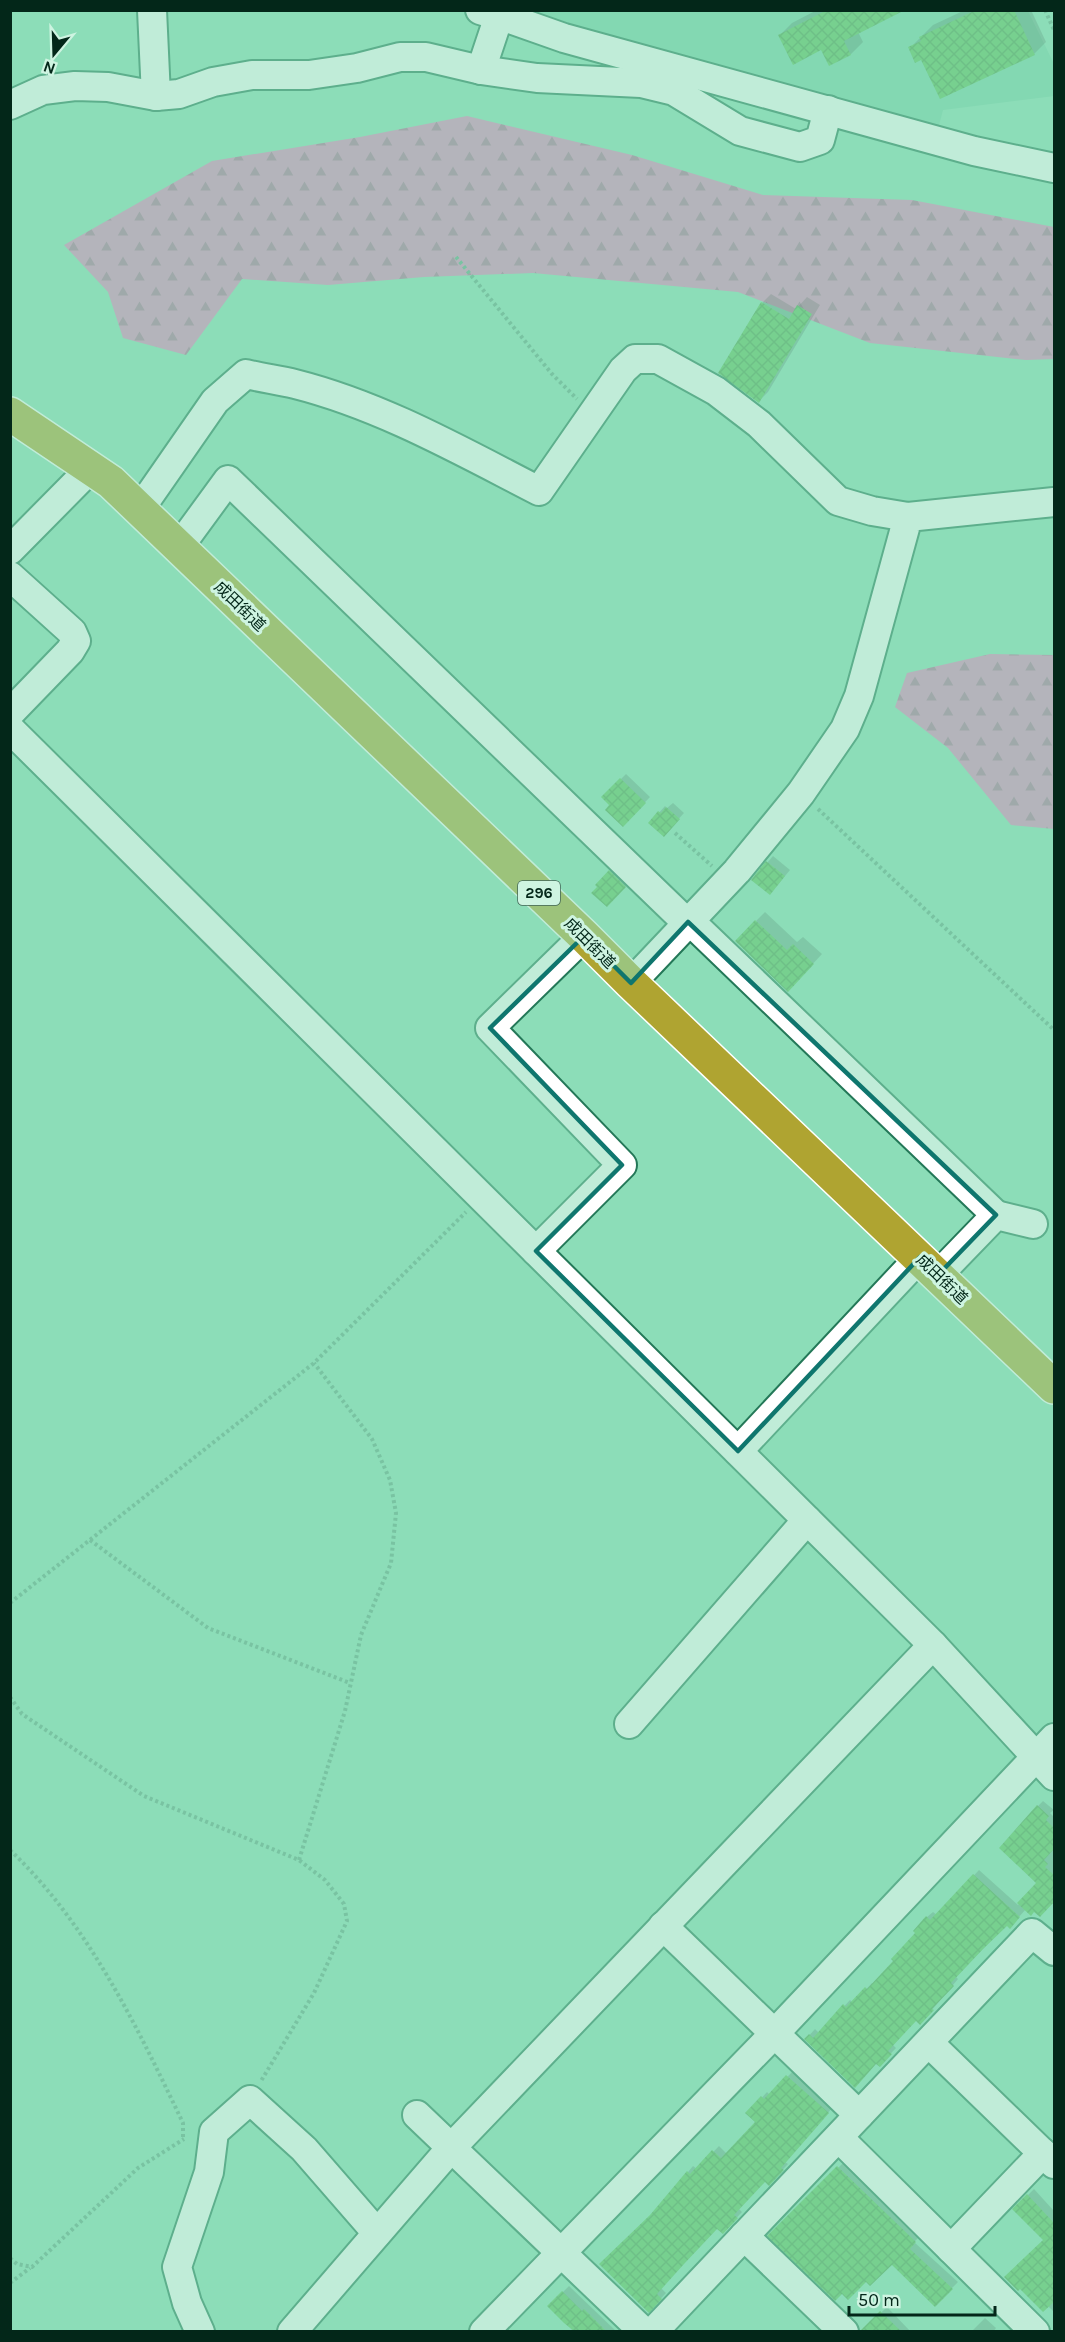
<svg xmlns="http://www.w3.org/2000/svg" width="1065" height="2342" font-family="Karla,'Noto Sans JP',sans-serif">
<defs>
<pattern id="forest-firs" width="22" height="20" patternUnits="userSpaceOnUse" patternTransform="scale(1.5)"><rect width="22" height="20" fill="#e583be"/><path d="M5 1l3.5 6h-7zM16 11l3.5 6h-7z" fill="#b76b9a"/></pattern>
<pattern id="building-cross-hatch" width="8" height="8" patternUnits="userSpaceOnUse" patternTransform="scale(1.5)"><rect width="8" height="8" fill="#5dc15e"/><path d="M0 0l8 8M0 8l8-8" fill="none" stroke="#4b9d4d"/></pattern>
</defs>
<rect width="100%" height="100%" fill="#8cddb8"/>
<polygon fill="#78d2aa" points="522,11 1028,11 1054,64 1054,96 943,110 938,129"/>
<g fill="url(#forest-firs)">
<polygon points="467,116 632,155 763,195 912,200 1054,227 1054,359 1026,360 870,343 738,292 533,273 424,277 328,285 242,279 186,355 123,338 108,292 64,245 212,161 360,137"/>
<polygon points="990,654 1054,655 1054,829 1011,825 948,748 895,707 907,673"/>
</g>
<g fill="#0003">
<polygon points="817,10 901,10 858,32 863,42 851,54 830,64 822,48 780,35 792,23"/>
<polygon points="965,10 1031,10 1046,42 1034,54 922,58 910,48 933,25"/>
<polygon points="771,294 796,309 807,297 820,305 768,392 759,401 762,303"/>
<polygon points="626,774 650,797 623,825 611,805 603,797"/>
<polygon points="673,803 684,813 664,835 650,823 665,806 667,808"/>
<polygon points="773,856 790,870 776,887 753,879"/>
<polygon points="615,866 631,880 607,905 597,885"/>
<polygon points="765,912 797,942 803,937 822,954 797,981 756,921"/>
<polygon points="1043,1801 1054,1810 1050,1813 1054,1817 1054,1903 1035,1910 1026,1909 1010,1927 1007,1924 956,1977 958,1979 926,2017 916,2019 893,2045 896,2048 880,2065 806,2039 815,2029 819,2033 850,2000 853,2003 872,1983 873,1984 895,1961 917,1933 915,1931 927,1917 933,1912 937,1915 979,1870 1018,1905 1038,1883 1038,1806"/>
<polygon points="793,2071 833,2107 785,2162 788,2164 769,2184 765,2180 739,2209 742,2212 723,2232 717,2227 661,2288 666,2293 649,2311 652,2215 688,2172 693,2166 697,2169 719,2146 727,2154 757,2121 748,2113 767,2092 770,2095"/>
<polygon points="844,2162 920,2236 914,2242 958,2282 935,2305 892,2263 770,2236"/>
<polygon points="1034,2189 1054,2211 1054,2312 1048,2306 1045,2240 1014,2209"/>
<polygon points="569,2286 617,2332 574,2332 549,2306"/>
<polygon points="887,2307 911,2332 867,2332 864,2329"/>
<polygon points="985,2318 996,2328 993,2332 971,2332"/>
</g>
<g fill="url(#building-cross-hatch)">
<polygon points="827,10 905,10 844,41 851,55 829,66 821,50 793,65 778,35"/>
<polygon points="976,10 1014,10 1035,55 940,99 921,60 915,63 908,47 921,41 919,37"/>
<polygon points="761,302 789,319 797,305 812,314 759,403 718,373"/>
<polygon points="620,778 646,803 623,827 605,810 609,805 601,797"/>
<polygon points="666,807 680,819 664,837 648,823 658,811 661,813"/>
<polygon points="766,861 785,876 770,895 751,880"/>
<polygon points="609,870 626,887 607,907 591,893 597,887 595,885"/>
<polygon points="755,920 787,950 793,944 814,964 788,992 735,941"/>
<polygon points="1037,1805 1049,1816 1046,1820 1054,1828 1054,1849 1044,1860 1048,1864 1045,1867 1054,1875 1054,1902 1040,1917 1034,1912 1031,1916 1017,1903 1036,1883 999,1848"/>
<polygon points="973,1874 1020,1917 1010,1929 1007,1926 983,1949 951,1983 954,1986 932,2009 934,2010 920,2025 916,2021 888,2051 892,2054 880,2067 876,2064 855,2088 804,2039 809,2034 813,2038 843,2004 846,2007 865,1987 867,1989 893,1961 891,1959 915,1933 913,1931 926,1916 930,1920"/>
<polygon points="786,2075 829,2113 781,2168 784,2170 769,2186 765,2182 734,2215 738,2218 723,2234 717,2229 684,2264 657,2294 662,2299 649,2313 599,2264 650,2215 687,2171 690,2174 712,2150 721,2158 755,2122 745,2113 761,2096 764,2099"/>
<polygon points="837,2166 916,2242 910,2249 953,2289 935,2307 892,2265 870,2286 866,2282 848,2300 842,2294 835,2301 767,2236"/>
<polygon points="1027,2194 1054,2223 1054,2302 1043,2312 1020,2289 1018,2291 1004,2277 1043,2240 1012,2209"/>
<polygon points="562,2291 582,2311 584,2309 606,2331 574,2331 564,2323 547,2306"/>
<polygon points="880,2311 901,2331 860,2331"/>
</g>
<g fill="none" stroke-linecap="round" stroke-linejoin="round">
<g stroke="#247858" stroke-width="32">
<g id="minor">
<polyline points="152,10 156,96"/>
<polyline points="480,10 513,20 564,38 974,151 1054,168"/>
<polyline points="481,70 499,16"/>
<polyline points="10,105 43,90 75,86 108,87 156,96 179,94 213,82 252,75 309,75 357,68 400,57 426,57 481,70 537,78 641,83 674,91 740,131 800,147 820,140 828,110"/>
<path d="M 140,509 L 215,401 L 246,374 C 262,378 279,380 295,384 C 382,406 461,451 539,491 L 623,370 L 635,359 L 658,359 L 716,391 L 759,424 L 838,501 L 872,511 L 908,517"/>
<polyline points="179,547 228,480 682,918 694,925 996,1215"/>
<polyline points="10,550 90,469"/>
<polyline points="10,576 72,632 76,641 70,651 10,713"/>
<polyline points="10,729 933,1645 1054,1776"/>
<polyline points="631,983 737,871 801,793 845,729 859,696 908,517 1054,502"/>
<polyline points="536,1251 622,1165 490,1028 584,936"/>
<polyline points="938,1275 996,1215 1033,1224"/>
<polyline points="738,1451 920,1257"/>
<polyline points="629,1724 807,1520"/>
<polyline points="663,1926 859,2115"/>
<polyline points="929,2043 1054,2164"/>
<polyline points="417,2115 644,2332"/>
<polyline points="839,2138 1035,2332"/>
<polyline points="744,2236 844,2332"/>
<polyline points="951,2249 1043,2153"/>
<polyline points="200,2332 187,2303 177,2267 209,2172 214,2132 250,2100 304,2149 377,2233"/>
<polyline points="292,2332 451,2148 933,1645"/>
<polyline points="484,2332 774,2034 1054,1738"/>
<polyline points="653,2332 1032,1933 1054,1951"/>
</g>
</g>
<g stroke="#fff" stroke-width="36">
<polyline id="highway" points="10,414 111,482 584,936 631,983 1054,1387"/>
</g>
<g stroke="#62a587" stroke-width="4" stroke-dasharray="3 3" stroke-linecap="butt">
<polyline points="1045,10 1054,30"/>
<polyline points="456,257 552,374 577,399"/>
<polyline points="818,809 1054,1030"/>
<polyline points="675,833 712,866"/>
<polyline points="90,1540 208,1628 350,1683"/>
<polyline points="10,1603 314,1363 466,1212"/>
<polyline points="10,1697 22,1714 144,1796 299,1860 325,1880 344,1904 347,1921 314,1993 261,2081"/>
<path d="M 10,1850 C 89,1925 137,2027 183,2123 L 183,2140"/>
<polyline points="299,1860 345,1711 361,1635 391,1563 396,1513 390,1480 372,1439 314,1363"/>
<polyline points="10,2258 17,2264 32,2267 138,2168 184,2139"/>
<polyline points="10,2283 30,2268"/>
</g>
<use href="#minor" stroke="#fff" stroke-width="28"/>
<use href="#highway" stroke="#afa431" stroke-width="33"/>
</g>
<path d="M0 0H1065V2342H0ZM 688,922 L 996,1215 L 938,1275 L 920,1257 L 738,1451 L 536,1251 L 622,1165 L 490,1028 L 584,936 L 631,983 Z" fill="#8cddb8" fill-opacity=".55" fill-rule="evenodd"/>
<path fill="none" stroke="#0f766e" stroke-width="4.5" stroke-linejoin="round" d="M 688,922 L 996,1215 L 938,1275 L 920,1257 L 738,1451 L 536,1251 L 622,1165 L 490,1028 L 584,936 L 631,983 Z"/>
<g text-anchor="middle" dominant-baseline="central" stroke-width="6" stroke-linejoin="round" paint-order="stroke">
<rect fill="#cef4e1" stroke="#406455" stroke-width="1.5" x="518" y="881" width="42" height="24" rx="4.5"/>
<g font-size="15" font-weight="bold" fill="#032719">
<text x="539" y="893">296</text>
</g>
<g font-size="16" fill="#032719" stroke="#cef4e1">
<text transform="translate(240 606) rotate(44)">成田街道</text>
<text transform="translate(590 943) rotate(45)">成田街道</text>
<text transform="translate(942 1279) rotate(44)">成田街道</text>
</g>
</g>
<rect width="1065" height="2342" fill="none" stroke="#032719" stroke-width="24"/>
<g transform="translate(54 54) rotate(199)" stroke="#cef4e1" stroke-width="4.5" paint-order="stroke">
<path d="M0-4.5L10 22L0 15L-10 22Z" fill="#032719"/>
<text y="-9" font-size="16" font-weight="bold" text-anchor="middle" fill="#032719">N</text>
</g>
<path d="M849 2306v9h146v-9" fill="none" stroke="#032719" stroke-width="3"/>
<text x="858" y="2306" font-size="18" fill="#032719" stroke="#cef4e1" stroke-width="4.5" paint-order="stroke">50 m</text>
</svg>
